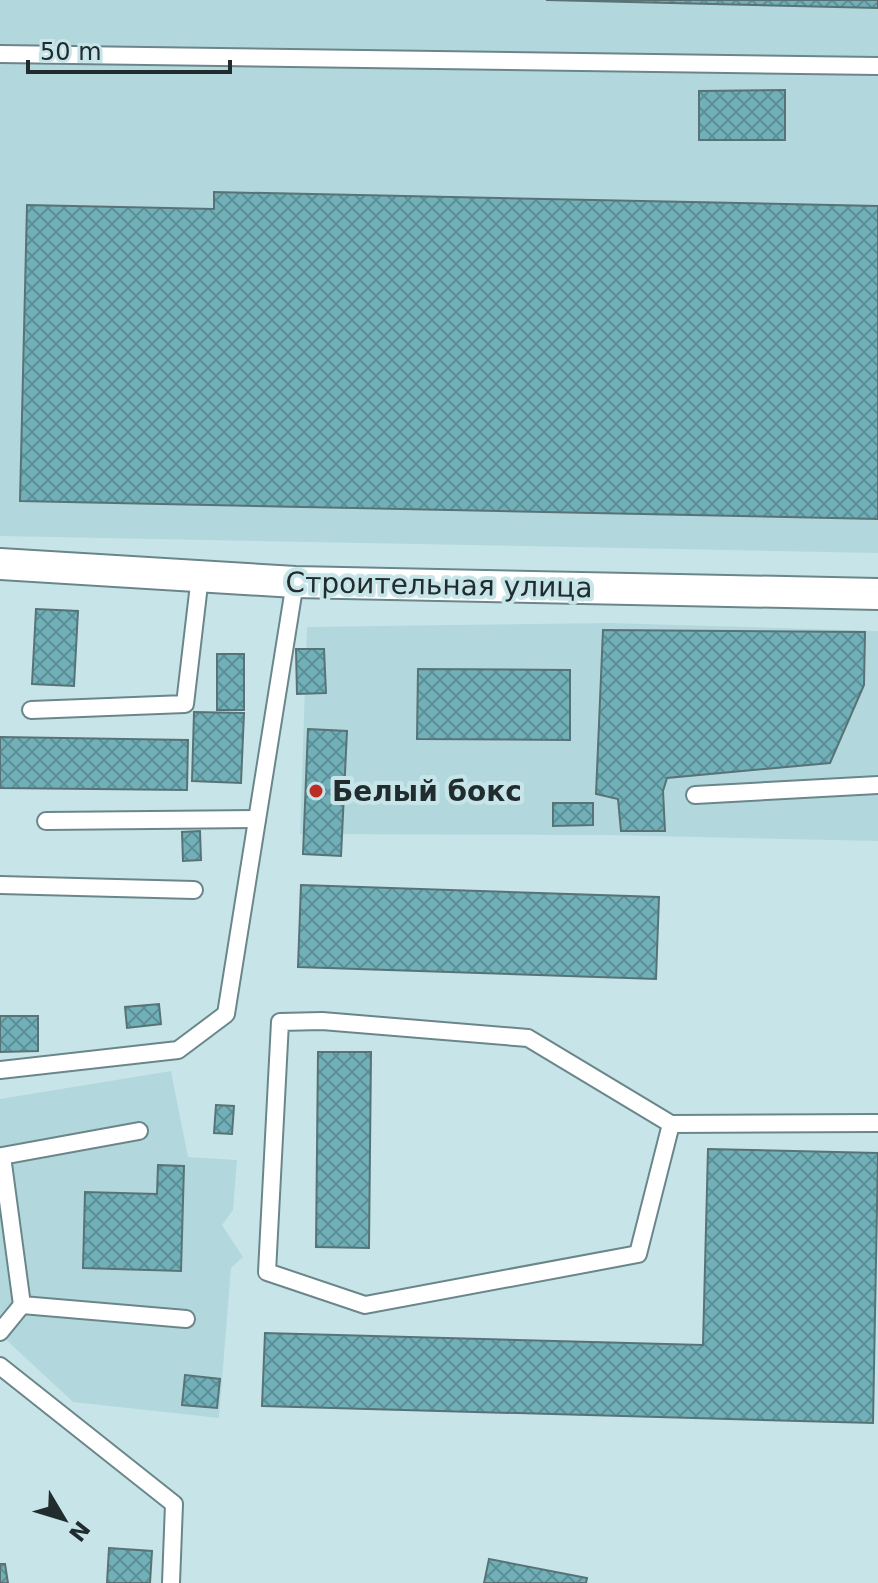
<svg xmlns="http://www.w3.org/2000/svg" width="878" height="1583" font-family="'DejaVu Sans',sans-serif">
<defs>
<pattern id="building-cross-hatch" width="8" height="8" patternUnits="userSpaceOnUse" patternTransform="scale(2)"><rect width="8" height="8" fill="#71b0b8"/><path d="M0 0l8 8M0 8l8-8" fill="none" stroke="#5c8f96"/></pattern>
</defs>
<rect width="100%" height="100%" fill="#c7e5e9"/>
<g fill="#b2d8de">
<polygon points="0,0 878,0 878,553 0,536"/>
<polygon points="608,623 878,631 878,841 602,835 300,834 307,627"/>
<polygon points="171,1071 188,1157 237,1160 233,1210 222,1225 243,1257 231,1268 219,1418 73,1402 0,1334 0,1099"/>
</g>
<g fill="url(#building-cross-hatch)" stroke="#587376" stroke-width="2">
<polygon points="546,0 878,0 878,8"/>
<polygon points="785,90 785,140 699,140 699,91"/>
<polygon points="214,192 878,206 878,519 20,501 27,205 214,209"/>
<polygon points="36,609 78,611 74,686 32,684"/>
<polygon points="603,630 865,632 864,685 830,763 667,778 663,791 665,831 621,831 618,799 596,794"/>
<polygon points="296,649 324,649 326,693 297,694"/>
<rect x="217" y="654" width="27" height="56"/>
<polygon points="418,669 570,670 570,740 417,739"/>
<polygon points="194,712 244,713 241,783 192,781"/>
<polygon points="308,729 347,731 341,856 303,854"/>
<polygon points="0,737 188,740 187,790 0,788"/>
<polygon points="553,803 593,803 593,825 553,826"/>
<polygon points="200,831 201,860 183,861 182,832"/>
<polygon points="301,885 659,897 656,979 298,967"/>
<polygon points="159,1004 161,1024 127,1028 125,1007"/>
<polygon points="0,1016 38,1016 38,1051 0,1052"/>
<polygon points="318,1052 371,1052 369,1248 316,1247"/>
<polygon points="216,1105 234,1106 232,1134 214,1133"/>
<polygon points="708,1149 878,1153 873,1423 262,1406 265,1333 703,1345"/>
<polygon points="158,1165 184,1166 181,1271 83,1268 85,1192 157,1194"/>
<polygon points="185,1375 220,1379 217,1408 182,1405"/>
<polygon points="109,1548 152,1551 150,1583 107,1583"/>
<polygon points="489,1559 587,1578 586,1583 484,1583"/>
<polygon points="0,1564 5,1564 8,1583 0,1583"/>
</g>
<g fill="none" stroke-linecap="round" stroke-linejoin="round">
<g stroke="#6b868a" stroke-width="20">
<g id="lane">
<polyline points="0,54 878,66"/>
<polyline points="31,710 185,704 200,576"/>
<polyline points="695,795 878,785"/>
<polyline points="46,821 257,819"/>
<polyline points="0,885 194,890"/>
<polyline points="0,1070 178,1050 226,1014 295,582"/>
<polyline points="671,1124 638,1254 365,1305 267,1272 280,1022 322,1021 528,1038 671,1124 878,1123"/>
<polyline points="139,1131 2,1156 22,1305 186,1319"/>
<polyline points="0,1332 22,1305"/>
<polyline points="0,1366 174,1504 171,1583"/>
</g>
</g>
<g stroke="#6b868a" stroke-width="34">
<polyline id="street" points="0,564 295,582 878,594"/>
</g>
<use href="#lane" stroke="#fff" stroke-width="16"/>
<use href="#street" stroke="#fff" stroke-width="30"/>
</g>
<circle fill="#bb2d25" stroke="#c7e5e9" stroke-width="3" cx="316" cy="791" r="8"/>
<g text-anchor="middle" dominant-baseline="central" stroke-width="8" stroke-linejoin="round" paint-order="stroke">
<g font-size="28" fill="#212c2e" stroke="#c7e5e9">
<text transform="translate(439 585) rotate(1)">Строительная улица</text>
</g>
<g font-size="28" font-weight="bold" fill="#212c2e" stroke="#c7e5e9" text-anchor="start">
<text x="332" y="791">Белый бокс</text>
</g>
</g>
<g transform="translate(64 1519) rotate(128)" stroke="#c7e5e9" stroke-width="6" paint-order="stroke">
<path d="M0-6L14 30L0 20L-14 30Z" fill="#212c2e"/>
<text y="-12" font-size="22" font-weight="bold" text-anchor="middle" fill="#212c2e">N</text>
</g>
<path d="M28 60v12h202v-12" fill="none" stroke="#212c2e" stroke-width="4"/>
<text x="40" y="60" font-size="24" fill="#212c2e" stroke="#c7e5e9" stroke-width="6" paint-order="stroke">50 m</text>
</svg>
